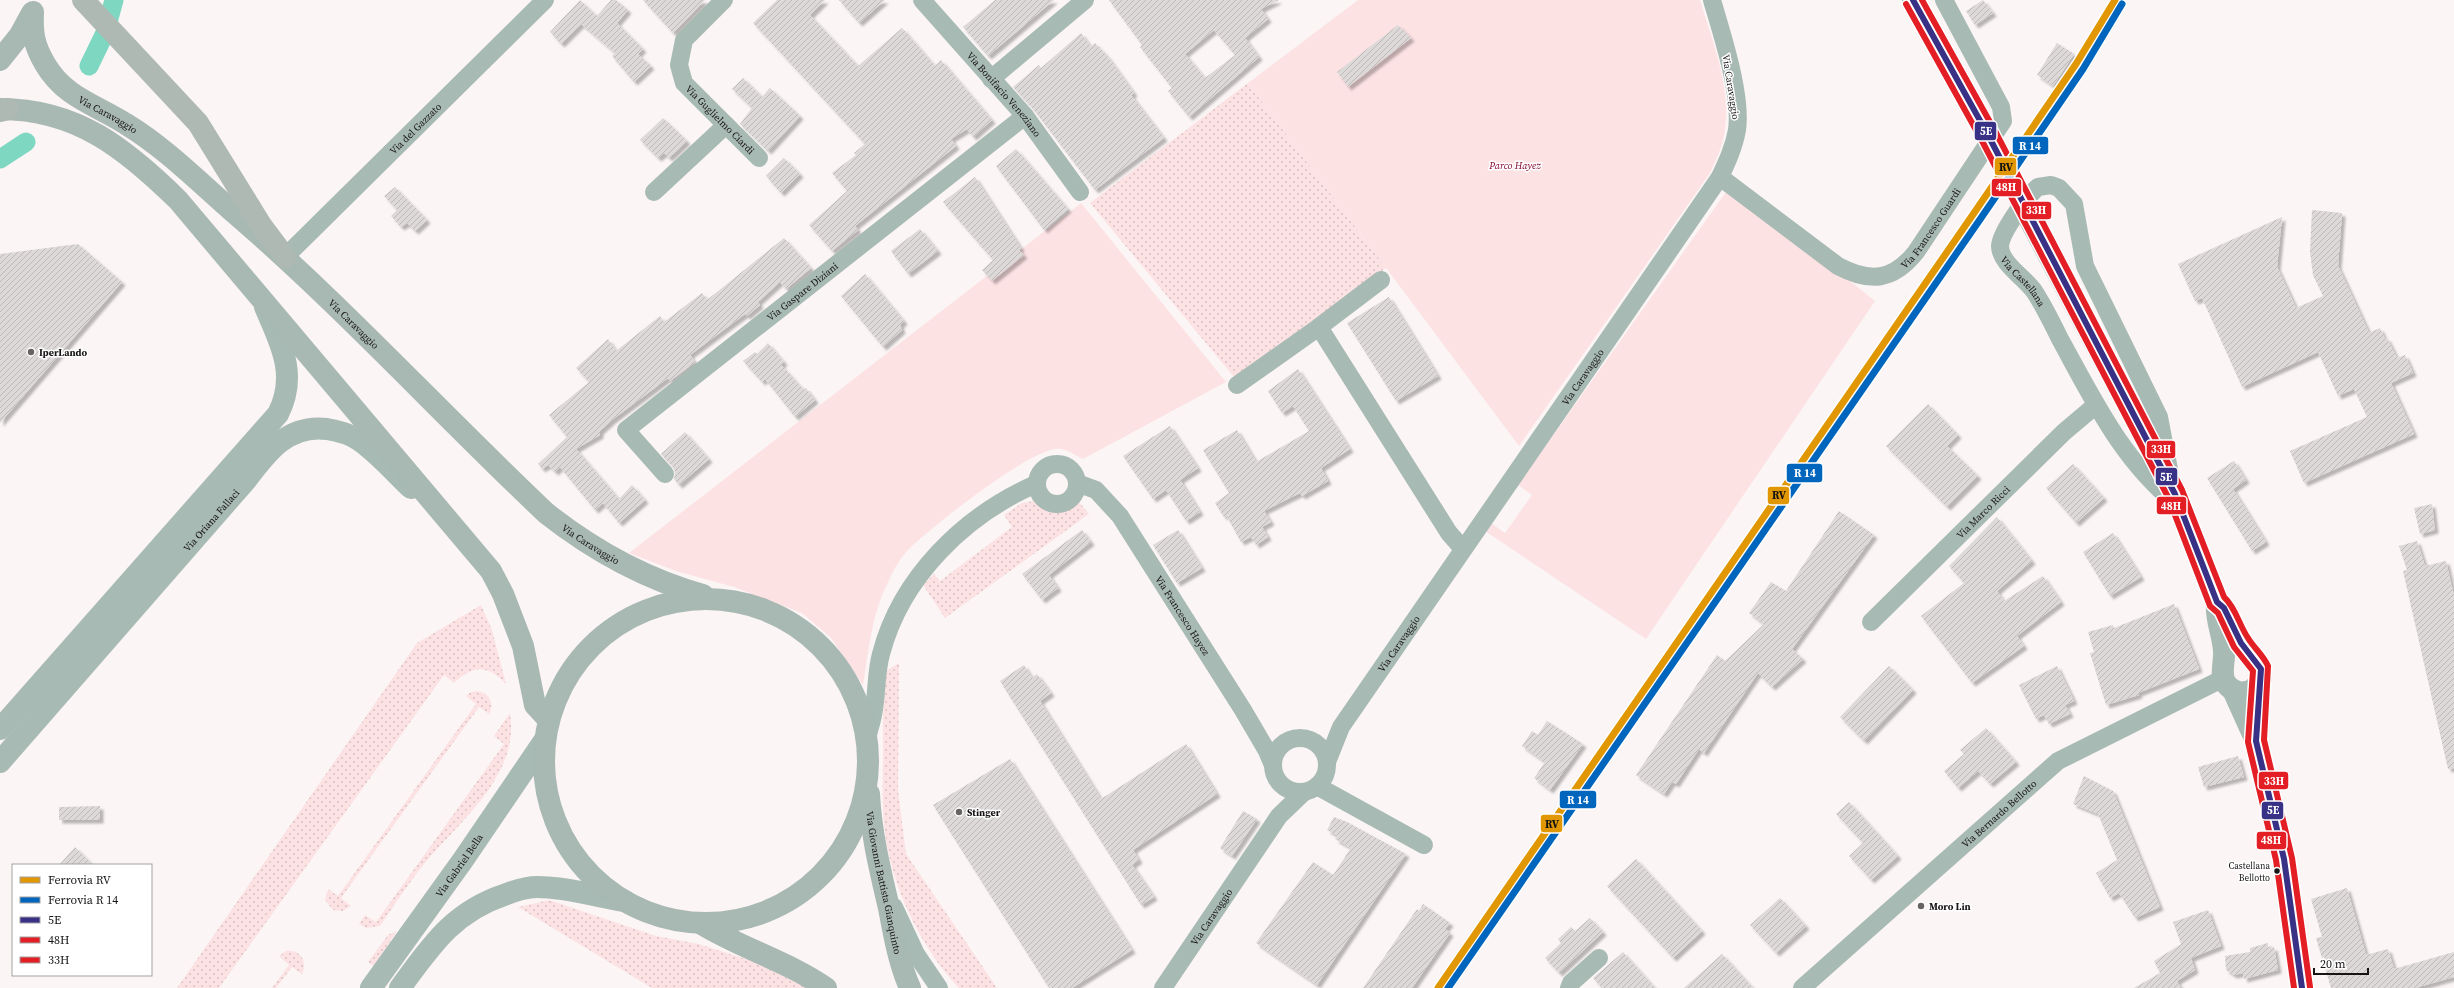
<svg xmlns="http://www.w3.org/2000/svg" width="2454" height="988" font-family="'Source Serif 4',serif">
<defs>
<pattern id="grass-dots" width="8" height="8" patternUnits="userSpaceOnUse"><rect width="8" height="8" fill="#fde2e4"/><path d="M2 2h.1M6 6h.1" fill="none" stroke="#d8c1c3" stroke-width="1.8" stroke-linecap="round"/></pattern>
<pattern id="building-hatch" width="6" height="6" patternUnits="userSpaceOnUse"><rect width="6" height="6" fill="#ddd9d9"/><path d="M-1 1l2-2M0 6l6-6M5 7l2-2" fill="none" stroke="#bdb9b9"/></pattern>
<filter id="shadow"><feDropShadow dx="3.5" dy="3.5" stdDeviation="1" flood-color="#0004"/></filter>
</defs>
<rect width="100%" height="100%" fill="#fbf5f5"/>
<g fill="url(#grass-dots)">
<polygon points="1248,83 1386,268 1234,377 1090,203"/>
<path d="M 1033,501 C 1050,510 1063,515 1079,502 L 1089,514 L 945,618 L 923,585 L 934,574 L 940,581 L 1012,527 L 1004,515 L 1022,503 Z"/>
<path d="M 481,605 L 492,630 L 506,684 C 487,664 473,665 454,683 L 444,675 L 219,988 L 177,988 L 417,643 Z"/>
<path d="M 899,663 L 898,790 L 906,854 L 997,988 L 959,988 C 923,950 897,897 887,846 C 881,816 883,785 883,755 C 883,726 882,698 887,670 Z"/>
<path d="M 477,691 C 489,693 495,703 489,714 L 479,707 L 341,898 L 351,906 L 343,911 L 333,910 L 325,900 L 328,889 L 338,896 L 476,704 L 466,696 L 471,692 Z"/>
<path d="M 510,713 C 520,772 465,817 430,857 C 411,879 396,903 380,926 L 366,928 L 359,924 L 365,915 L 376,922 L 504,744 L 494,736 Z"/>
<polygon points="549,900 656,936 699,944 749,960 808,988 652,988 518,907"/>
<polygon points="397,931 374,966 368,962 388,935"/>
<path d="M 286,951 C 300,949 308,961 302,974 L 292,967 L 276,988 L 272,988 L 289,965 L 279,956 Z"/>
</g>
<g fill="#fde2e4">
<path d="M 1358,0 L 1700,0 C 1714,47 1735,95 1722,144 C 1719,154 1714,164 1710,173 L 1519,446 L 1248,83 Z"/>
<polygon points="1731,185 1875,301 1646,639 1485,531 1491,523 1505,533 1532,495 1518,485"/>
<path d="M 1081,203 L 1226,382 L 1083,459 C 1076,456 1068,450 1061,449 C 1035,444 932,527 911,547 C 902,555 894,569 889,580 C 872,613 869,648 863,685 L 831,638 L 802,613 L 734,587 L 676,571 L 629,553 Z"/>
</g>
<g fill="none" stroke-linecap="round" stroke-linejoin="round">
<g stroke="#7ed8c1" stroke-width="19">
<polyline points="89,66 105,33 114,0"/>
<polyline points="0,159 26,142"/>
</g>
</g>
<g fill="url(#building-hatch)" fill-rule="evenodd" filter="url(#shadow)">
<polygon points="580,0 597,16 611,0 616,0 628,10 617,23 643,49 638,54 651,66 634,82 612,56 615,53 581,24 561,44 550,32"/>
<polygon points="643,0 705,0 673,33"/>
<polygon points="777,0 825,0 810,15 858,66 902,28 935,66 941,60 992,120 973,137 967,129 951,139 956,146 855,226 858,230 832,251 809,225 847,191 832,173 856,155 854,153 865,144 753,23"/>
<polygon points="839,0 885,0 859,23"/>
<polygon points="995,0 1054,0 988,56 963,27"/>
<path d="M 1109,0 L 1279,0 L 1261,9 L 1268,19 L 1245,38 L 1259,57 L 1189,117 L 1168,91 L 1172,88 L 1140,47 L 1142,45 ZM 1214,30 L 1235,55 L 1205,78 L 1185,54 Z"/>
<polygon points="1983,0 1993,13 1975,25 1966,11"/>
<polygon points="1398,25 1411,38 1348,87 1337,72"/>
<polygon points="1081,33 1091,47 1095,43 1108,57 1134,93 1131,95 1164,138 1095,190 1034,110 1013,87 1039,65 1041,68"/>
<polygon points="2057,43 2074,54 2053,86 2037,75"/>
<polygon points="743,78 762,97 770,88 800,116 768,151 740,124 752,108 732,89"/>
<polygon points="663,118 687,141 669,158 664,153 658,158 640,140"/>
<polygon points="1016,149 1068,209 1044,230 996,166"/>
<polygon points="784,158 800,174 781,193 766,176"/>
<polygon points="975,177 1021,248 1019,250 1024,255 992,281 982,270 993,260 943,202"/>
<polygon points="395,187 427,220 415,231 407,223 401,227 391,216 397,210 384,196"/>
<polygon points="2312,210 2342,213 2338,266 2369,333 2380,328 2385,339 2387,338 2397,358 2405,355 2413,373 2391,383 2414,434 2304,483 2290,451 2367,417 2354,389 2338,396 2318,352 2242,387 2202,298 2195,301 2178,264 2282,217 2277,267 2296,308 2323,296 2313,275 2310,252"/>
<polygon points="920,229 938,251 908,274 891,251"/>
<polygon points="784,238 811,268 786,289 780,282 758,302 760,305 747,316 745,314 690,355 695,362 670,381 668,378 612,420 600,431 600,435 576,449 619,499 632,485 645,500 619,523 603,503 595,510 560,467 555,472 548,465 542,469 538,464 567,437 549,415 589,382 576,368 608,339 616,351 660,316 664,322 702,293 707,300"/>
<polygon points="78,244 122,282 0,423 0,254"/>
<polygon points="865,274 904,321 900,325 902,330 883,347 841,296"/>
<polygon points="1389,297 1438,376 1396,401 1347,323"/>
<polygon points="768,343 784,362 781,365 804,390 806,388 815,400 795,417 765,379 762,382 743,361 755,352 757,354"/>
<polygon points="1298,369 1350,449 1321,468 1328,481 1302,496 1300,493 1264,511 1271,522 1262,527 1268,537 1256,545 1251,537 1241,542 1226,515 1224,517 1215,503 1229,493 1203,450 1237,430 1256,462 1309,431 1293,406 1282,413 1268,391"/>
<polygon points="1928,404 1958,435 1947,446 1978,476 1947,507 1886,446"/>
<polygon points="1170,426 1198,468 1180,480 1200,512 1186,521 1166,490 1153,499 1123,456"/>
<polygon points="685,432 709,459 679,485 674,479 675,472 673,467 661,454"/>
<polygon points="2234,461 2246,480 2233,489 2266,542 2252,551 2207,478"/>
<polygon points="2073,464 2104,498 2076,523 2046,488"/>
<polygon points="2432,504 2435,530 2420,534 2414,508"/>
<polygon points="1839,511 1874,535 1792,649 1803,659 1772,687 1758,673 1704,753 1699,749 1676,784 1672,782 1664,794 1636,775 1717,655 1725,661 1764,624 1749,613 1771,582 1786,591"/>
<polygon points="1997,517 2032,561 1997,591 2004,601 2043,576 2061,602 2017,636 2024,646 1972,683 1921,616 1964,583 1949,566"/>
<polygon points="1082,530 1091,542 1049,575 1058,588 1042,600 1022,574"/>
<polygon points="1178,530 1202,568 1177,583 1153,545"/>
<polygon points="2113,533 2141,577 2110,596 2083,552"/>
<polygon points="2417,541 2425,566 2446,561 2454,596 2454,768 2448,769 2403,571 2407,570 2399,546"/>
<polygon points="2174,604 2199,669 2138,693 2139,695 2106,705 2090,653 2094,652 2088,632 2113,625 2114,628"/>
<polygon points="1024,665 1032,678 1037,674 1051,693 1040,701 1101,799 1186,744 1217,794 1133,850 1139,860 1132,865 1154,897 1141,905 1000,681"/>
<polygon points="1889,666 1913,690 1864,741 1840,717"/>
<polygon points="2057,666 2074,701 2065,705 2070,714 2049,724 2044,715 2036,719 2019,685"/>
<polygon points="1547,721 1583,744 1550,790 1534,778 1545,762 1522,746 1532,731 1538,735"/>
<polygon points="1986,728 2016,762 1990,784 1978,771 1958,788 1944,771 1964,754 1960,750"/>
<polygon points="2238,756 2244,777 2204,787 2198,767"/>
<polygon points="1010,759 1132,950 1072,988 1049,988 933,805"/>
<polygon points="2084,776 2113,791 2160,907 2135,918 2119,893 2110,898 2096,873 2117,860 2098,814 2073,804"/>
<polygon points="1849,802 1898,856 1871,880 1849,856 1863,843 1836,814"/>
<polygon points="100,806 100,820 59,820 59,807"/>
<polygon points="1243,811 1257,819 1232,856 1220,848"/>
<polygon points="1334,817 1347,822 1406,854 1317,985 1256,943 1313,862 1333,875 1351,848 1335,839 1338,836 1327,830"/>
<polygon points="75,847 93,865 59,865"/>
<polygon points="1636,859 1702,931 1673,958 1607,886"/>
<polygon points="2347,888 2366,955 2388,949 2394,969 2454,952 2454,977 2415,988 2331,988 2316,938 2322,937 2311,899"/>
<polygon points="1780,898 1806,926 1776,953 1750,925"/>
<polygon points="1423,904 1450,923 1445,929 1450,933 1412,988 1363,988 1417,909 1419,911"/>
<polygon points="2208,910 2221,946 2191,958 2195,970 2177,981 2181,988 2134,988 2160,973 2154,961 2181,944 2173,922"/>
<polygon points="1590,918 1603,932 1559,973 1545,958 1561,943 1558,939 1571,927 1575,931"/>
<polygon points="2268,943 2268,949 2274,947 2278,970 2244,979 2243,973 2234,975 2226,970 2225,956 2250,952 2250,948"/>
<polygon points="1623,952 1655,988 1602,988 1593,978"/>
<polygon points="1722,954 1753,988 1684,988"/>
</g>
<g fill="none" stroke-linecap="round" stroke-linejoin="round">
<polyline stroke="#d9d3d3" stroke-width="22" stroke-dasharray="22 11" stroke-linecap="butt" points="1988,135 2030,220"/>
<g stroke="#a8bab4" stroke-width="18">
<path id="s1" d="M 724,0 L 684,40 L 679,65 L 684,83 L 759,158"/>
<path id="s2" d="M 922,0 L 1025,116 L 1080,192"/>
<polyline points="991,79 1085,0"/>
<path id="s3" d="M 1720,177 L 1838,266 C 1870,283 1893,281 1916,252 L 2003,121 L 2001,107 L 1944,0"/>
<polyline points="654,192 726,125"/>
<path id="s4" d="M 285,257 L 545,0"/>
<polyline points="1319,327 1381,280"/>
<polyline points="1237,385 1319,327 1449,533 1463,549"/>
<circle cx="1057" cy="484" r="20"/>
<path id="s5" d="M 665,474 L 626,430 L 1025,116"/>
<path id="s6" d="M 2171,480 L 2159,417 L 2085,266 L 2074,204 L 2059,188 L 2051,185 L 2038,187 C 2027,196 2001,232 2000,246 C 2000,263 2025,278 2034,291 C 2044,306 2052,323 2060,339 C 2094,401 2123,462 2179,506"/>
<path id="s7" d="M 1077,483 L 1096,490 L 1120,516 L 1243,710 L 1267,751 L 1272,763"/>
<path id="s8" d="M 1871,622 L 2064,432 L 2096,405"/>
<circle cx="1300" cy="765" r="27"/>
<path d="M 867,739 C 869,729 873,719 874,709 C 877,691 876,672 881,654 C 901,577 965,515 1036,484"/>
<path id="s9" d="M 1327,762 L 1341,727 L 1720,177 C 1727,162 1734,147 1737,130 C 1742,94 1722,35 1712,0"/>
<polyline points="1317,786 1424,845"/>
<polyline points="894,907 916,954 939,988"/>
<path id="s10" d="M 1163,988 L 1279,816 L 1303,793"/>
<polyline points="1569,988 1571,983 1599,958"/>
<path id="s11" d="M 1802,988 L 2058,761 L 2224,678"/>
</g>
<g stroke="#a8bab4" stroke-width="22">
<polyline points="1913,0 1988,135"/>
<path d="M 2030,220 L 2175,494 L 2217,602 C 2215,619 2223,634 2224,651 C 2225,661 2220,673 2225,682 C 2229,689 2238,694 2246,692 C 2254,691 2258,685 2261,678"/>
<polyline points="2223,607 2241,643 2257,661 2261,669 2256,738"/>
<polyline points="2233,690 2256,741 2272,806 2284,859 2302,988"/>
<path d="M 0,729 L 278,414 C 298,375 281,344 265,307"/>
<path id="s12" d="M 0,762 L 247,479 C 268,451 289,424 327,429 C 339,431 350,434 359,440 C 378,453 394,472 411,488"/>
<path id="s13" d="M 371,988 L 463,860 L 544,741"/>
<path d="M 400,988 C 431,946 453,912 504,895 C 514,891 526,887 537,887 C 566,887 595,896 624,901"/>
</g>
<g stroke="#a8b8b3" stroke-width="22">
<path id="s14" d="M 33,12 C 32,34 34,45 45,64 C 65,98 95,104 126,124 C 164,147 198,181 231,210 C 342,305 440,413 546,513 C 593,550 645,579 703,595"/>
<polyline points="0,60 20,35 32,13"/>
<path d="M 0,109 C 77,109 126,149 178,200 L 491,571 L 503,594 L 523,646 L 535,705 L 548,719"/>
<circle cx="706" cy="761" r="162"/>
<path id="s15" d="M 869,794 C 871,833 880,870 889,908 C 894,935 899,963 910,988"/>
<path d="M 700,923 C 740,948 787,961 826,988"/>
</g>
<g stroke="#aeb9b4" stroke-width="22">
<polyline points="83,0 198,123 261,225 285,257"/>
<polyline points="0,111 8,109"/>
</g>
<g stroke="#fff" stroke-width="9">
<polyline id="bus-1" points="1913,0 1988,135 2175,494 2217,602 2224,608 2241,643 2261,669 2256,741 2284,859 2302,988"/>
</g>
<g stroke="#fff" stroke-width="9">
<polyline id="bus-2" points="1906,4 1981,139 2168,497 2210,606 2218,613 2234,647 2253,671 2248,742 2276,860 2294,988"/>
</g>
<g stroke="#fff" stroke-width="9">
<path id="bus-3" d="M 1922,0 L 1995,131 L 2182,490 L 2224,597 C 2236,608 2239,625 2248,638 C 2254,648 2263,655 2268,666 L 2264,740 L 2292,858 L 2310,987"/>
</g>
<use href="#bus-1" stroke="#393185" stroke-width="6"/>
<use href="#bus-2" stroke="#e31e24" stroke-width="6"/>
<use href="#bus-3" stroke="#e31e24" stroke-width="6"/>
<g stroke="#fff" stroke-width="10">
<polyline id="rail-1" points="1438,988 1974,213 2076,64 2115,0"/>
</g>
<g stroke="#fff" stroke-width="10">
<polyline id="rail-2" points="1448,988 1981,218 2083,69 2122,4"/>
</g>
<use href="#rail-1" stroke="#e19702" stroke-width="7"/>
<use href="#rail-2" stroke="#0065bd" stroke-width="7"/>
</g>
<g fill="#676363" stroke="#fff" stroke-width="1.5">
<circle cx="31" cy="352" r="4"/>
<circle cx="959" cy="812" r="4"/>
<circle cx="1921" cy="906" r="4"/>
</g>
<circle fill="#171414" stroke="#fff" stroke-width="1.5" cx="2277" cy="871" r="3.5"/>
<g text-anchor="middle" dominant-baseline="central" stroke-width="3" stroke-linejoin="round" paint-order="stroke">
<g font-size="9" fill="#171414" stroke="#fff" text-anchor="end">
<text x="2270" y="866">Castellana<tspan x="2270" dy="12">Bellotto</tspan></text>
</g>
<g font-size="10" fill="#171414" stroke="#fff">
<text transform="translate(1731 87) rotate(81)">Via Caravaggio</text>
<text stroke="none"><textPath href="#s2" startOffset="125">Via Bonifacio Veneziano</textPath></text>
<text stroke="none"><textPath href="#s14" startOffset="136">Via Caravaggio</textPath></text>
<text stroke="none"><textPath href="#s1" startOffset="152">Via Guglielmo Ciardi</textPath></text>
<text stroke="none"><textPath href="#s4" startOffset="183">Via del Gazzato</textPath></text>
<text stroke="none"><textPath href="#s3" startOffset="264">Via Francesco Guardi</textPath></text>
<text stroke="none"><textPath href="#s6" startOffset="453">Via Castellana</textPath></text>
<text stroke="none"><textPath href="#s5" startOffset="283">Via Gaspare Diziani</textPath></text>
<text stroke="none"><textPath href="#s14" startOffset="460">Via Caravaggio</textPath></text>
<text stroke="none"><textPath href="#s9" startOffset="463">Via Caravaggio</textPath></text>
<text stroke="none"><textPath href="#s8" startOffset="157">Via Marco Ricci</textPath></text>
<text stroke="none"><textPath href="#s12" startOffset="321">Via Oriana Fallaci</textPath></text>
<text stroke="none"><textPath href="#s14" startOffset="784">Via Caravaggio</textPath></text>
<text stroke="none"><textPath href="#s7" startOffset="173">Via Francesco Hayez</textPath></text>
<text stroke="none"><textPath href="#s9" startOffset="139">Via Caravaggio</textPath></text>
<text stroke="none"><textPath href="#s11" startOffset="263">Via Bernardo Bellotto</textPath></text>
<text stroke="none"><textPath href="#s13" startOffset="151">Via Gabriel Bella</textPath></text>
<text stroke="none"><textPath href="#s15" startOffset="90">Via Giovanni Battista Gianquinto</textPath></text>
<text stroke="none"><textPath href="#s10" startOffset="86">Via Caravaggio</textPath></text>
</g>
<g font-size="10" font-style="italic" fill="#850831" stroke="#fff">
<text x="1515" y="165">Parco Hayez</text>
</g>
<g font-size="10" font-weight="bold" fill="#171414" stroke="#fff" text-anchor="start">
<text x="39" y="352">IperLando</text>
<text x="967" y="812">Stinger</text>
<text x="1929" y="906">Moro Lin</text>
</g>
</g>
<g stroke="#fff" stroke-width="1.5">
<rect x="1974" y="121" width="23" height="20" rx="4" fill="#393185"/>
<rect x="2012" y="136" width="37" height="19" rx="4" fill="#0065bd"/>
<rect x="1994" y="157" width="23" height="19" rx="4" fill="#e19702"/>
<rect x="1991" y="178" width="31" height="19" rx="4" fill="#e31e24"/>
<rect x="2021" y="201" width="31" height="19" rx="4" fill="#e31e24"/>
<rect x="2146" y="440" width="30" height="19" rx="4" fill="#e31e24"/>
<rect x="1786" y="463" width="37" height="20" rx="4" fill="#0065bd"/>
<rect x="2155" y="467" width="23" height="19" rx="4" fill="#393185"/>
<rect x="1767" y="486" width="23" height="19" rx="4" fill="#e19702"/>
<rect x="2156" y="496" width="31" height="19" rx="4" fill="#e31e24"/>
<rect x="2258" y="771" width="31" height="19" rx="4" fill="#e31e24"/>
<rect x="1559" y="790" width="38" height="19" rx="4" fill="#0065bd"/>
<rect x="2261" y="801" width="23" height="19" rx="4" fill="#393185"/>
<rect x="1540" y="814" width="23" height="19" rx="4" fill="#e19702"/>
<rect x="2256" y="831" width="31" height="19" rx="4" fill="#e31e24"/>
</g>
<g font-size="11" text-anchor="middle" font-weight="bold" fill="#fff">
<text x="1986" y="135">5E</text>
<text x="2030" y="150">R 14</text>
<text x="2006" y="191">48H</text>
<text x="2036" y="214">33H</text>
<text x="2161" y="453">33H</text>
<text x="1805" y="477">R 14</text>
<text x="2166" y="481">5E</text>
<text x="2171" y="510">48H</text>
<text x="2274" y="785">33H</text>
<text x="1578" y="804">R 14</text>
<text x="2273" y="814">5E</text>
<text x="2271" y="844">48H</text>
</g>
<g font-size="11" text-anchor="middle" font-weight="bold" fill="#111">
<text x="2006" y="171">RV</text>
<text x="1779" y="499">RV</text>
<text x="1552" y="828">RV</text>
</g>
<rect x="12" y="864" width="140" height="112" fill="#ffffff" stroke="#a2a1a1"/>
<rect x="20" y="877" width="20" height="6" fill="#e19702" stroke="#a2a1a1"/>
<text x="48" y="884" font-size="12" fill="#171414">Ferrovia RV</text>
<rect x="20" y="897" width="20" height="6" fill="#0065bd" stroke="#a2a1a1"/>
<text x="48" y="904" font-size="12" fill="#171414">Ferrovia R 14</text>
<rect x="20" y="917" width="20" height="6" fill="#393185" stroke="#a2a1a1"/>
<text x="48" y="924" font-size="12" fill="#171414">5E</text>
<rect x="20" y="937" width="20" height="6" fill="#e31e24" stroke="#a2a1a1"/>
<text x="48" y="944" font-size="12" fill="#171414">48H</text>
<rect x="20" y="957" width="20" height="6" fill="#e31e24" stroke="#a2a1a1"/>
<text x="48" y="964" font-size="12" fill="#171414">33H</text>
<path d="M2314 968v6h54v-6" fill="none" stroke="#171414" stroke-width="2"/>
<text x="2320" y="968" font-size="12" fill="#171414" stroke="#ffffff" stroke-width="3" paint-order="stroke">20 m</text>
</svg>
